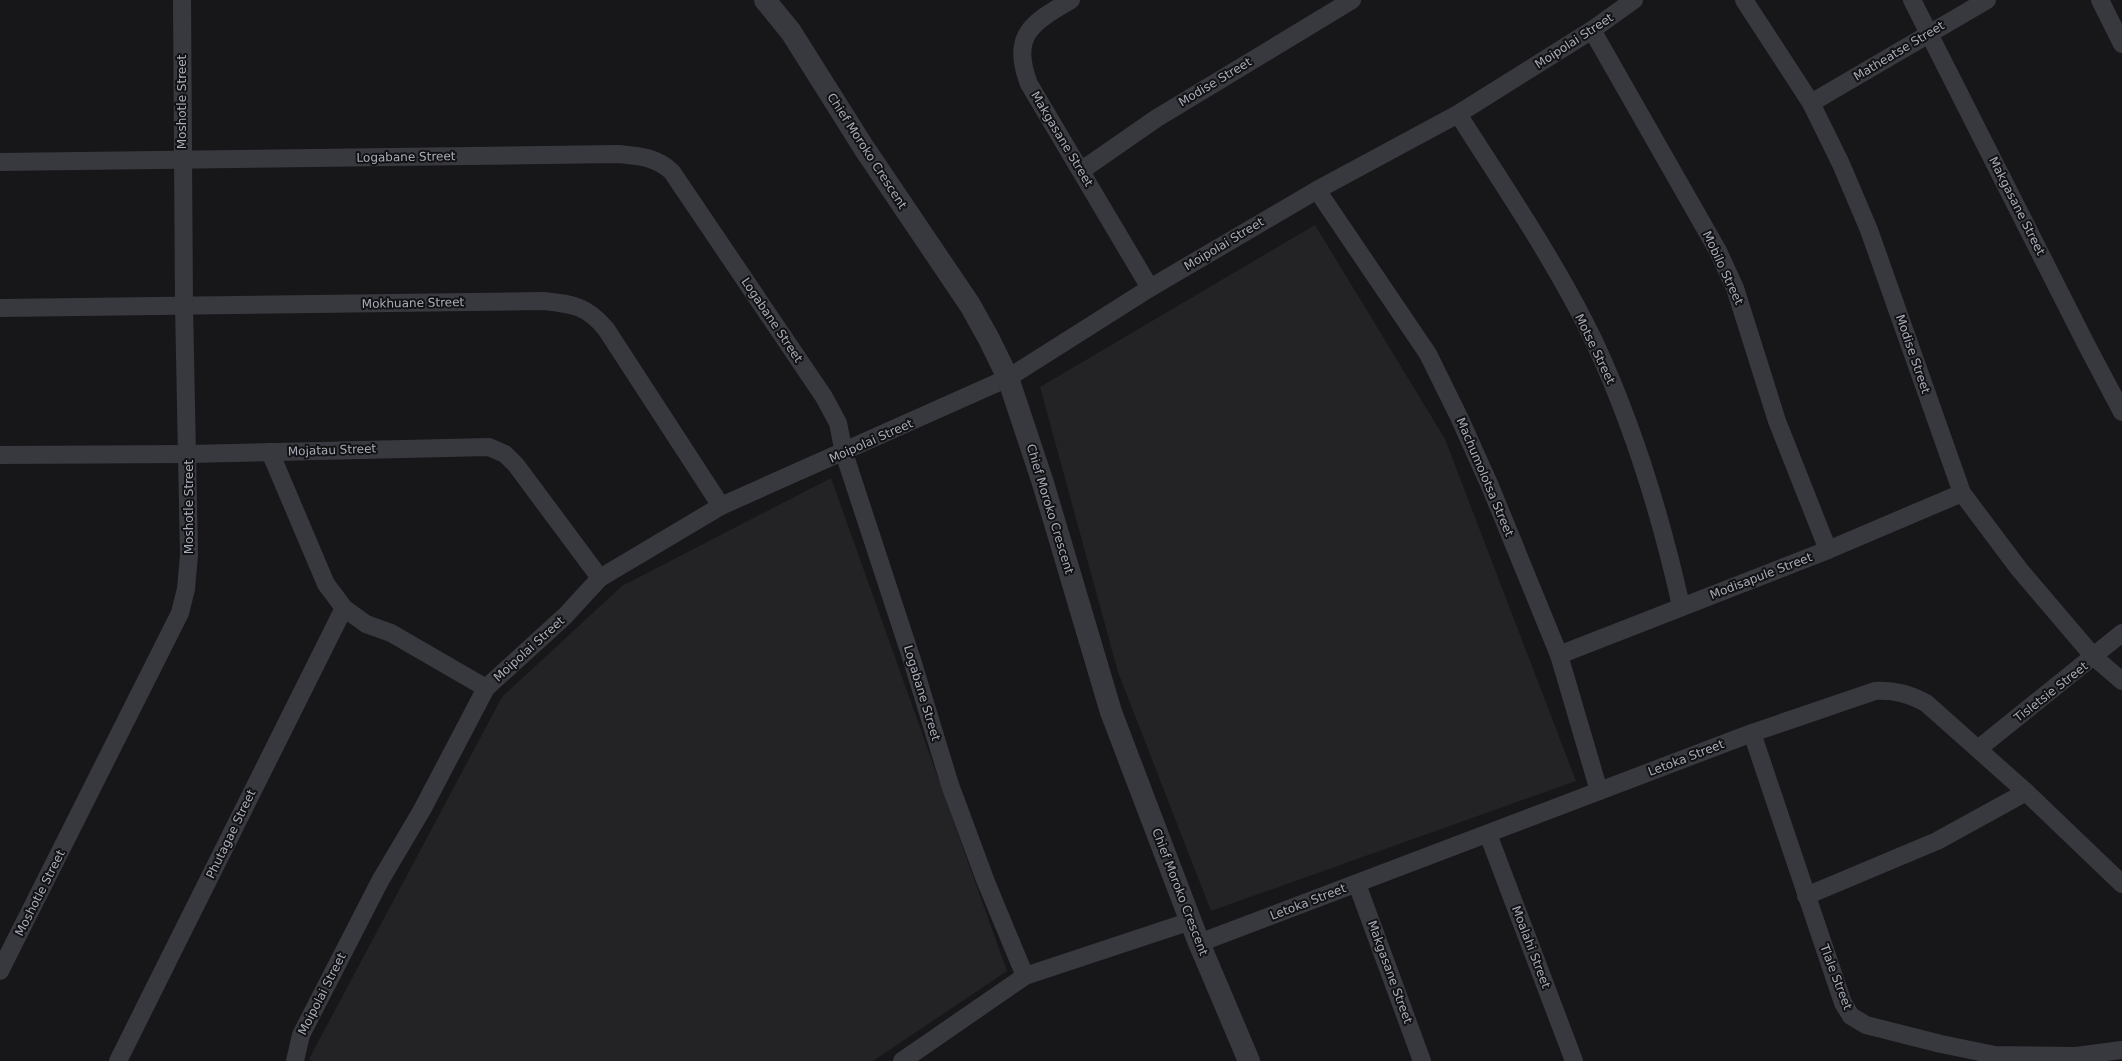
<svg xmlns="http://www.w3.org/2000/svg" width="2122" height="1061" font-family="'DejaVu Sans',sans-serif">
<rect width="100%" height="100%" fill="#171719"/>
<g fill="#232326">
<polygon points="1315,225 1445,439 1576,781 1211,911 1118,672 1040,387"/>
<polygon points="831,478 1007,971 873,1061 313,1061 309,1059 502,697 622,586"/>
</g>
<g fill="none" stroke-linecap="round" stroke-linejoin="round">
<g stroke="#38393f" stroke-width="18">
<path d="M 1071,0 C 1032,23 1010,35 1029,84 L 1150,288"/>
<polyline points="1744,0 1811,103 1841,164 1869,230 1962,493 2019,569 2094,657 2122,681"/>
<polyline points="1912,0 2086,344 2122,412"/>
<polyline points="2100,0 2122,44"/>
<polyline points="1592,30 1718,251 1735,288 1777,421 1828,550"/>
<polyline points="1811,103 1987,0"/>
<path d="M 1458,114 C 1505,188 1556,262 1594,341 C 1633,425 1661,516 1681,606"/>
<path d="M 0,162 L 618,154 C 639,156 657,157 672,172 L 824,397 L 838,423 L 844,453 L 912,660 L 950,785 L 986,882 L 1025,976"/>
<polyline points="1082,170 1157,118 1352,0"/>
<polyline points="1317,190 1428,354 1459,417 1490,486 1559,655 1599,791"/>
<path d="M 0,308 L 544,301 C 573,304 587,306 606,329 L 721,506"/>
<polyline points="270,452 326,584 344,608 366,624 391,633 486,688"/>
<polyline points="0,455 188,454 489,447 505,454 516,465 600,578"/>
<polyline points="1559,655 1828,550 1962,493"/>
<polyline points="1752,733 1843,1003 1851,1016 1866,1025 1941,1044 1995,1055 2076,1056 2122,1050"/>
<polyline points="1978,749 2122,633"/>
<polyline points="1488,834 1574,1061"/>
<polyline points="1357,884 1422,1061"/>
<polyline points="1806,896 1937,841 2026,792"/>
<path d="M 1199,943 L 1752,733 L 1875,691 C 1895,690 1909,694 1926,703 L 2026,792 L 2122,884"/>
<polyline points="0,971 180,613 186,589 189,555 184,305 182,0"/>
<polyline points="118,1061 344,608"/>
<polyline points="295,1061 301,1035 380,881 422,810 486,688 565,616 600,578 721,506 1008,378 1150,288 1317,190 1458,114 1592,30 1634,0"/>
<polyline points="902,1061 1025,976 1191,921"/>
</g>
<polyline stroke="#38393f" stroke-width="22" points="765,0 791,32 864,148 970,305 989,339 1008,378 1043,483 1111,712 1199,943 1249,1061"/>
</g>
<g text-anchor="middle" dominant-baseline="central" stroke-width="4" stroke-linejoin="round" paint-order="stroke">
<g font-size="12" fill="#a9adba" stroke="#121214">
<text transform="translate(1574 41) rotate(-33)">Moipolai Street</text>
<text transform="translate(1899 51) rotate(-31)">Matheatse Street</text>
<text transform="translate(1215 82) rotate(-31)">Modise Street</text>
<text transform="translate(182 102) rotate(-90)">Moshotle Street</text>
<text transform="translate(1062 139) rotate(59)">Makgasane Street</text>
<text transform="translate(867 151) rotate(57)">Chief Moroko Crescent</text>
<text transform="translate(406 157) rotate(-1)">Logabane Street</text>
<text transform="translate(2017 206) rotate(63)">Makgasane Street</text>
<text transform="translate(1224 244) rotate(-31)">Moipolai Street</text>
<text transform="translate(1723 268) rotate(65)">Mobilo Street</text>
<text transform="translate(413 303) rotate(-1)">Mokhuane Street</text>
<text transform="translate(772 320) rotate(56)">Logabane Street</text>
<text transform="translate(1595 349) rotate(64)">Motse Street</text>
<text transform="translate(1913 354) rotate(71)">Modise Street</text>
<text transform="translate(871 441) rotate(-24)">Moipolai Street</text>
<text transform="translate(332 450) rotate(-2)">Mojatau Street</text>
<text transform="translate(1485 477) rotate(67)">Machumolotsa Street</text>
<text transform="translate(189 507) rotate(-90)">Moshotle Street</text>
<text transform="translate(1050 509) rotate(73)">Chief Moroko Crescent</text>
<text transform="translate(1761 576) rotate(-21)">Modisapule Street</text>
<text transform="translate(529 649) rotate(-42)">Moipolai Street</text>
<text transform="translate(2051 692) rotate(-38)">Tisletsie Street</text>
<text transform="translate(922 693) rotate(73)">Logabane Street</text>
<text transform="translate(1686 758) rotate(-21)">Letoka Street</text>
<text transform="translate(231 834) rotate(-64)">Phutagae Street</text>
<text transform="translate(1180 892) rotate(69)">Chief Moroko Crescent</text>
<text transform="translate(40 893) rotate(-63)">Moshotle Street</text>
<text transform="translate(1308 902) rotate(-21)">Letoka Street</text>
<text transform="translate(1531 947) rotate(69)">Moalahi Street</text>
<text transform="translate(1390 972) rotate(70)">Makgasane Street</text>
<text transform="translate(1836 977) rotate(69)">Tlale Street</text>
<text transform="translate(322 994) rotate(-63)">Moipolai Street</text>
</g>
</g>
</svg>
